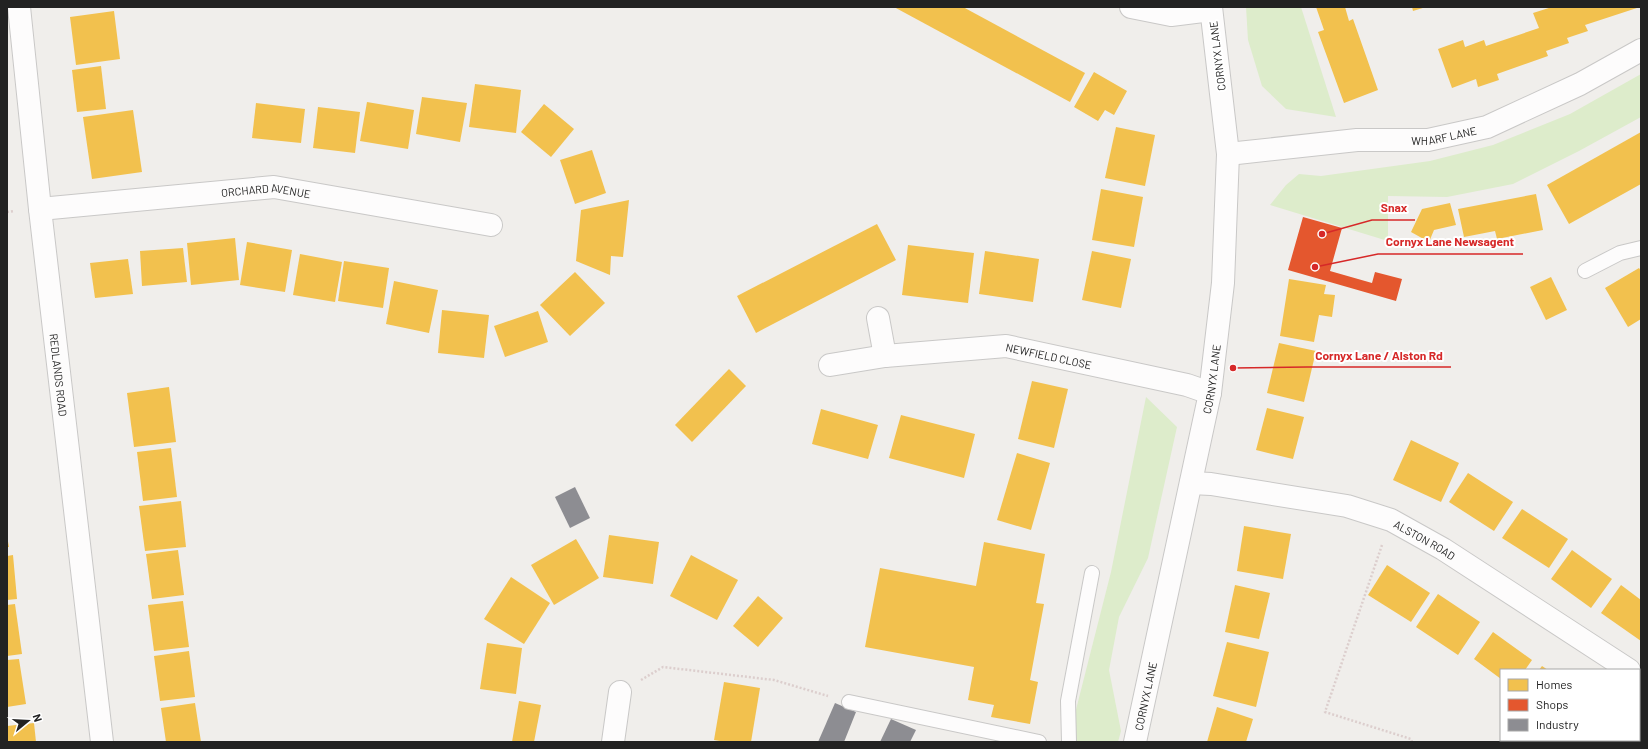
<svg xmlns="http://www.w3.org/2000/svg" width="1648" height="749" font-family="Barlow,sans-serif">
<rect width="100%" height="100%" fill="#f0eeeb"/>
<g fill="#ddeccb">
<polygon points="1246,7 1301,7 1336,117 1286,109 1262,86 1248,40"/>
<polygon points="1641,74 1641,117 1579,151 1513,184 1447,197 1388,196 1388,241 1270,205 1286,185 1299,174 1321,176 1430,161 1493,145 1570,114"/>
<polygon points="1146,397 1177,427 1148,558 1119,617 1109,670 1121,731 1118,742 1071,742 1068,741 1111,572"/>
</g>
<g fill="#f2c14e">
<polygon points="894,7 963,7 1085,73 1070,102"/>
<polygon points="1316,7 1345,7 1349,21 1353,19 1378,90 1344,103 1318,32 1324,30"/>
<polygon points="1412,7 1426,7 1413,11"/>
<polygon points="1552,7 1640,7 1585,25 1588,31 1567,38 1569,43 1546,51 1548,56 1497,74 1499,80 1478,87 1476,79 1452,88 1438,49 1463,40 1465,47 1484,40 1486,46 1539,28 1533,13"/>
<polygon points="114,11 120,59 76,65 70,17"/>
<polygon points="101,66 106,109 77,112 72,70"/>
<polygon points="1094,72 1127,91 1114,115 1105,110 1098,121 1074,107"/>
<polygon points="475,84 521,90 516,133 469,127"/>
<polygon points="422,97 467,103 460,142 416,134"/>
<polygon points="367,102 414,110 408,149 360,141"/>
<polygon points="256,103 305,109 301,143 252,138"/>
<polygon points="544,104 574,129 551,157 521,132"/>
<polygon points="318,107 360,112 355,153 313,148"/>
<polygon points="133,110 142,172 92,179 83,117"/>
<polygon points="1116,127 1155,135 1145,186 1105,178"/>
<polygon points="1641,132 1641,184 1569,224 1547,185"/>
<polygon points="592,150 606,193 575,204 560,160"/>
<polygon points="1101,189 1143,197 1134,247 1092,240"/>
<polygon points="1536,194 1543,230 1497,239 1495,231 1464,237 1458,209"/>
<polygon points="629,200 623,257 611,256 610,275 576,261 581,210"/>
<polygon points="1450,203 1456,225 1434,230 1429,242 1411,232 1422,209"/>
<polygon points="877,224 896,260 756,333 737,296"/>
<polygon points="235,238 239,280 191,285 187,243"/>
<polygon points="247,242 292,250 285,292 240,285"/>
<polygon points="908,245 974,253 968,303 902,295"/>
<polygon points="183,248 187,282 142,286 140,251"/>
<polygon points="985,251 1039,259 1033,302 979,294"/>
<polygon points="1092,251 1131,259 1121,308 1082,300"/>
<polygon points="300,254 342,262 335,302 293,295"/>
<polygon points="128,259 133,294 95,298 90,263"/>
<polygon points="344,261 389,268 383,308 338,301"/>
<polygon points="1639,268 1641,271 1641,319 1628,327 1605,288"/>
<polygon points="575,272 605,303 570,336 540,305"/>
<polygon points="1551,277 1567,310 1546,320 1530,287"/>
<polygon points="1289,279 1326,285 1324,294 1335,295 1332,317 1319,315 1314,342 1280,336"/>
<polygon points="394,281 438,290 429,333 386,324"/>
<polygon points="442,310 489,315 484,358 438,353"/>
<polygon points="538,311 548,342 505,357 494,326"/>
<polygon points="1279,343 1316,351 1304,402 1267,393"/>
<polygon points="729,369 746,386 692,442 675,425"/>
<polygon points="1032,381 1068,389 1054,448 1018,439"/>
<polygon points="169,387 176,442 134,447 127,393"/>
<polygon points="1267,408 1304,417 1293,459 1256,450"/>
<polygon points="821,409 878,425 868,459 812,444"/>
<polygon points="901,415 975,434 964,478 889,458"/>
<polygon points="1411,440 1459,463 1441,502 1393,480"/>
<polygon points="171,448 177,497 143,501 137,452"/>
<polygon points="1017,453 1050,463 1031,530 997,520"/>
<polygon points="1468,473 1513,502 1494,531 1449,502"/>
<polygon points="181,501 186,547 145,551 139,506"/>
<polygon points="1522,509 1568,539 1549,568 1502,538"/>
<polygon points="1244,526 1291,534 1283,579 1237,571"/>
<polygon points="609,535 659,542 653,584 603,577"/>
<polygon points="7,536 9,547 7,547"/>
<polygon points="576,539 599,578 554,605 531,565"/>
<polygon points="984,542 1045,554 1036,603 1044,604 1030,680 1038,682 1030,724 991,717 994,705 968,700 974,667 865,647 880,568 976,586"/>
<polygon points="178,550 184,595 152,599 146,554"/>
<polygon points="1572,550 1612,579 1591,608 1551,579"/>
<polygon points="13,555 17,599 7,600 7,556"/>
<polygon points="691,555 738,580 717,620 670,596"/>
<polygon points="1387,565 1430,593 1411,622 1368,595"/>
<polygon points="511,577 550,603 524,644 484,619"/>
<polygon points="1235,585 1270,593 1259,639 1225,632"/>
<polygon points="1621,585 1641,600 1641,641 1601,613"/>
<polygon points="1438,594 1480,622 1458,655 1416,627"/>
<polygon points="758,596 783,618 758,647 733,626"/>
<polygon points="183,601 189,647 154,651 148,605"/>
<polygon points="15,604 22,654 7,656 7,605"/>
<polygon points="1493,632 1532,660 1525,670 1501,670 1501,679 1474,659"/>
<polygon points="1227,642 1269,652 1256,707 1213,696"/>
<polygon points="487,643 522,648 516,694 480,689"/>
<polygon points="189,651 195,697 160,701 154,656"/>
<polygon points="19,659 26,704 7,707 7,660"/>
<polygon points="1542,666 1548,670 1539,670"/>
<polygon points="724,682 760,688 751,742 726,742 714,740"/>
<polygon points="519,701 541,705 534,742 512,742"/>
<polygon points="195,703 201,742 166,742 161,708"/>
<polygon points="1217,707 1253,719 1246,742 1207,742"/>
<polygon points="34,723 36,742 7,742 7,726"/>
<polygon points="1591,740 1629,740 1628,742 1594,742"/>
</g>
<polygon fill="#e4572e" points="1303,217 1342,228 1330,271 1372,283 1375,272 1402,279 1396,301 1288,270"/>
<g fill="#8d8d92">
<polygon points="575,487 590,518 570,528 555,497"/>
<polygon points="835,703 856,712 844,742 818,742"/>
<polygon points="891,719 916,730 910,742 880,742"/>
</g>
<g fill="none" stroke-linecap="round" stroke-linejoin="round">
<g stroke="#c9c8c7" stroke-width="16">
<g id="service">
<polyline points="1585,271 1620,253 1641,248"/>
<polyline points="849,702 1039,742"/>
<polyline points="1069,742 1068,701 1092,573"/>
</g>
</g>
<g stroke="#c9c8c7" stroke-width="24">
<g id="minor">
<path id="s1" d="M 19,7 L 40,209 L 102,742"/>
<polyline points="1131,7 1171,15 1211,10"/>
<path id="s2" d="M 1228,154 L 1357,140 L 1428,140 L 1487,127 L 1580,84 L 1641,50"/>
<path id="s3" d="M 40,209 L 274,187 L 491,225"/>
<polyline points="878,318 885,356"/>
<path id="s4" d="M 830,365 L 885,356 L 1006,346 L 1187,385 L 1210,393"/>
<path id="s5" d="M 1191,483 L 1211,484 L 1347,506 L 1391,520 L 1443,549 L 1629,670"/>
<polyline points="613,742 620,692"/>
</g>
</g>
<g stroke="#c9c8c7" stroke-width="24">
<g id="tertiary">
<path id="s6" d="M 1135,742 L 1210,393 L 1223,283 L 1228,154 L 1211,7"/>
</g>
</g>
<g stroke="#dccecd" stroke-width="2.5" stroke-dasharray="2 2" stroke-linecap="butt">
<polyline points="7,212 14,211"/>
<polyline points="1382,545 1325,712 1411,739 1412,742"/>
<polyline points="641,680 663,667 774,680 828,696"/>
</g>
<use href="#service" stroke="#fdfcfc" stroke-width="14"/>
<use href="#minor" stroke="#fdfcfc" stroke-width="22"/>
<use href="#tertiary" stroke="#fdfcfc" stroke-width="22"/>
</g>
<g text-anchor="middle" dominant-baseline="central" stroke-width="4" stroke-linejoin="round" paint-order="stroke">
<g font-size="11" fill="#222" stroke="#fff">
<text transform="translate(1217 56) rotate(-97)">CORNYX LANE</text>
<text stroke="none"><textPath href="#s2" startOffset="217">WHARF LANE</textPath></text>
<text stroke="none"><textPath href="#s3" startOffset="227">ORCHARD AVENUE</textPath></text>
<text stroke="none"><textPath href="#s4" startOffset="221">NEWFIELD CLOSE</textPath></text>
<text stroke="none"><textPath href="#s1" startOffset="370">REDLANDS ROAD</textPath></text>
<text stroke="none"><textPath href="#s6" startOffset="371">CORNYX LANE</textPath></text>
<text stroke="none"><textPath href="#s5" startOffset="243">ALSTON ROAD</textPath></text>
<text stroke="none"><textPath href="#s6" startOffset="47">CORNYX LANE</textPath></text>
</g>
</g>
<path fill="none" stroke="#d62828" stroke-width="1.5" d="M1322 234L1372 220H1415M1315 267L1378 254H1523M1233 368L1307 367H1451"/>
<g fill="#d62828" stroke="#fff" stroke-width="1.5">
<circle cx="1322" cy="234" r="4"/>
<circle cx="1315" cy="267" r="4"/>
<circle cx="1233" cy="368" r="4"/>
</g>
<g font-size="12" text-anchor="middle" font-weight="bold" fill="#d62828" stroke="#fff" stroke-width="4" stroke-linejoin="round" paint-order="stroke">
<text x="1394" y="212">Snax</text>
<text x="1450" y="246">Cornyx Lane Newsagent</text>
<text x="1379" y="360">Cornyx Lane / Alston Rd</text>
</g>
<rect width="1648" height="749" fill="none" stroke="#222222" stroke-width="16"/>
<rect x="1500" y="669" width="140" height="72" fill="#ffffff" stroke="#a7a7a7"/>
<rect x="1508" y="679" width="20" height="12" fill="#f2c14e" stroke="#a7a7a7"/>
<text x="1536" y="689" font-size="12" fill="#222222">Homes</text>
<rect x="1508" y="699" width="20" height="12" fill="#e4572e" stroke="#a7a7a7"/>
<text x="1536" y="709" font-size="12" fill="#222222">Shops</text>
<rect x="1508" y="719" width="20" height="12" fill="#8d8d92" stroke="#a7a7a7"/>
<text x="1536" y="729" font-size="12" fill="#222222">Industry</text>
<g transform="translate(28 721) rotate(72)" stroke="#ffffff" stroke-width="3" paint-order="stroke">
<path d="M0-3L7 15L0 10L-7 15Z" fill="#222222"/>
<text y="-6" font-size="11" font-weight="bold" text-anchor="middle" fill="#222222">N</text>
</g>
</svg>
